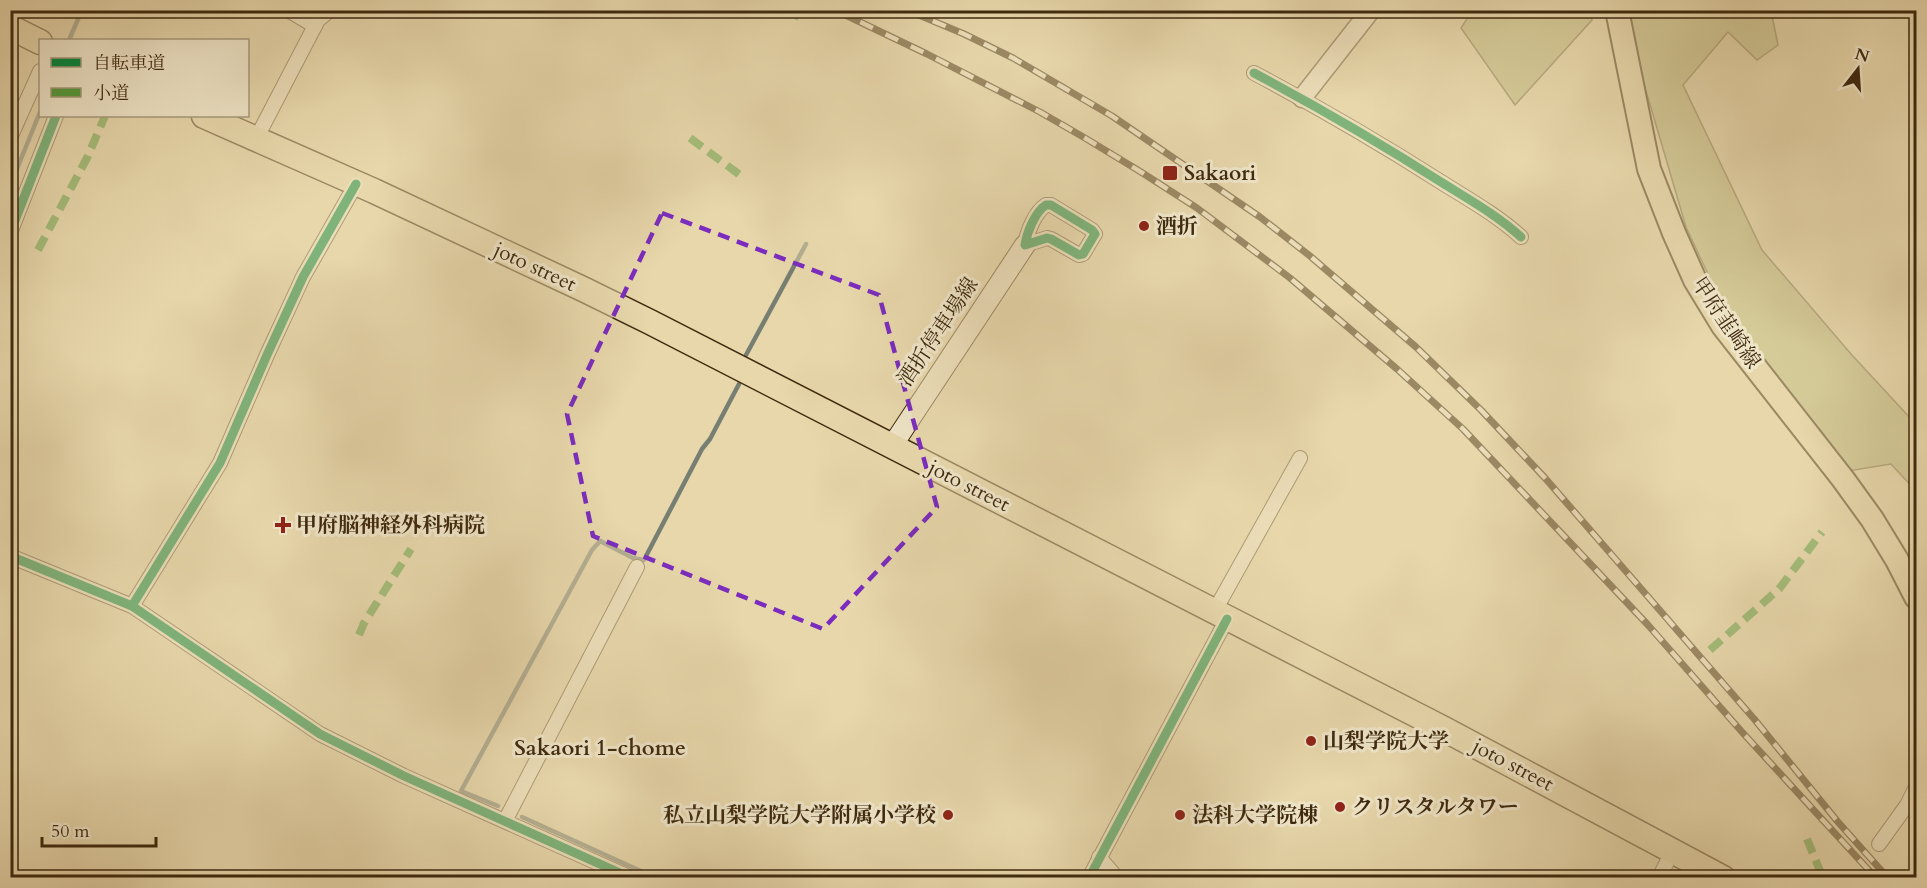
<svg xmlns="http://www.w3.org/2000/svg" width="1927" height="888" font-family="Cardo,'Noto Serif JP',serif">
<rect width="100%" height="100%" fill="#e7d7ab"/>
<filter id="stains"><feTurbulence type="fractalNoise" baseFrequency=".00333" numOctaves="4"/><feColorMatrix values="0 0 0 0 .2 0 0 0 0 .09 0 0 0 0 .02 0 0 0 .5 -.17"/></filter>
<radialGradient id="worn" r=".72"><stop offset=".6" stop-color="#630" stop-opacity="0"/><stop offset="1" stop-color="#630" stop-opacity=".3"/></radialGradient>
<g fill="#bebc83" stroke="#7e7349" stroke-width="1.5">
<polygon points="1472,11 1589,11 1592,20 1515,105 1461,28"/>
<polygon points="1625,11 1771,11 1778,45 1757,60 1728,32 1683,85 1762,250 1851,354 1912,420 1916,430 1916,491 1891,464 1848,471 1731,323 1686,227 1629,33"/>
</g>
<g fill="none" stroke-linecap="round" stroke-linejoin="round">
<g stroke="#777f73" stroke-width="4.5">
<polyline points="69,40 82,10"/>
<polyline points="10,186 40,112"/>
<polyline points="746,355 806,244"/>
<polyline points="498,806 461,791 592,550 600,541 633,558 644,560 702,449 710,439 739,384"/>
<polyline points="522,817 656,878"/>
</g>
<g stroke="#695536" stroke-width="16">
<g id="minor">
<polyline points="288,10 315,26"/>
<path d="M 1254,73 C 1318,107 1380,143 1441,182 C 1468,199 1497,215 1521,237"/>
<polyline points="10,138 40,71"/>
<polyline points="256,139 318,20 330,10"/>
<path d="M 1046,205 L 1051,205 L 1092,230 L 1095,234 L 1083,254 L 1079,255 L 1051,239 L 1047,238 L 1025,245 C 1027,232 1035,212 1046,205 Z"/>
<polyline points="10,233 56,116"/>
<polyline points="10,556 132,606 320,734 404,776 631,878"/>
<polyline points="132,606 220,463 267,355 303,277 356,184"/>
<polyline points="1214,612 1300,458"/>
<polyline points="505,821 637,567"/>
<polyline points="1879,844 1907,805 1916,787"/>
<polyline points="1099,857 1117,878"/>
<polyline points="1089,878 1227,619"/>
<polyline points="1659,878 1673,850"/>
</g>
</g>
<g stroke="#695536" stroke-width="21">
<polyline id="tertiary" points="1302,98 1371,10"/>
</g>
<g stroke="#3f2a0f" stroke-width="22">
<polyline id="secondary" points="892,446 1025,245"/>
</g>
<g stroke="#3f2a0f" stroke-width="26">
<polyline id="primary" points="1617,10 1649,169 1674,233 1695,280 1723,326 1843,479 1872,519 1897,560 1916,597"/>
</g>
<g stroke="#3f2a0f" stroke-width="27">
<g id="trunk">
<polyline points="10,27 40,42"/>
<polyline points="204,116 374,191 585,290 650,322 1444,729 1723,878"/>
</g>
</g>
<use href="#minor" stroke="#efe5c8" stroke-width="14"/>
<use href="#tertiary" stroke="#efe5c8" stroke-width="18"/>
<use href="#secondary" stroke="#efe5c8" stroke-width="20"/>
<use href="#primary" stroke="#e7d7ab" stroke-width="22"/>
<use href="#trunk" stroke="#e7d7ab" stroke-width="24"/>
<g stroke="#3f2a0f" stroke-width="7">
<g id="rail">
<polyline points="835,10 927,54 1040,112 1085,138 1141,172 1197,208 1290,278 1397,369 1463,429 1648,625 1742,732 1876,878"/>
<polyline points="907,10 964,34 1013,58 1112,116 1260,217 1310,256 1416,347 1481,410 1545,478 1755,720 1838,822 1888,878"/>
</g>
</g>
<use href="#rail" stroke="#efe5c8" stroke-width="4.5" stroke-dasharray="14" stroke-linecap="butt"/>
<g stroke="#539c3c" stroke-width="8" stroke-dasharray="15 8" stroke-linecap="butt">
<polyline points="786,10 801,18"/>
<polyline points="690,138 744,178"/>
<polyline points="38,250 87,158 105,116"/>
<polyline points="359,635 364,623 411,549"/>
<polyline points="1710,650 1779,589 1822,532"/>
<polyline points="1807,839 1823,878"/>
</g>
<g stroke="#efe5c8" stroke-width="13">
<g id="cycleway">
<path d="M 1254,73 C 1318,107 1380,143 1441,182 C 1468,199 1497,215 1521,237"/>
<path d="M 1046,205 L 1051,205 L 1092,230 L 1095,234 L 1083,254 L 1079,255 L 1051,239 L 1047,238 L 1025,245 C 1027,232 1035,212 1046,205 Z"/>
<polyline points="10,233 56,116"/>
<polyline points="10,556 132,606 320,734 404,776 631,878"/>
<polyline points="132,606 220,463 267,355 303,277 356,184"/>
<polyline points="1089,878 1227,619"/>
</g>
</g>
<use href="#cycleway" stroke="#00873e" stroke-width="9"/>
</g>
<path d="M0 0H1927V888H0ZM 662,213 L 879,295 L 937,507 L 823,629 L 593,536 L 567,414 Z" fill="#e7d7ab" fill-opacity=".55" fill-rule="evenodd"/>
<path fill="none" stroke="#7b2cbf" stroke-width="4.5" stroke-dasharray="12 8" stroke-linejoin="round" d="M 662,213 L 879,295 L 937,507 L 823,629 L 593,536 L 567,414 Z"/>
<g fill="#8f2418" stroke="#efe5c8" stroke-width="2">
<rect x="1162" y="165" width="16" height="16" rx="3"/>
<circle cx="1144" cy="226" r="6"/>
<path d="M280 516h6v6h6v6h-6v6h-6v-6h-6v-6h6z"/>
<circle cx="1311" cy="741" r="6"/>
<circle cx="1340" cy="807" r="6"/>
<circle cx="948" cy="815" r="6"/>
<circle cx="1180" cy="815" r="6"/>
</g>
<g text-anchor="middle" dominant-baseline="central" stroke-width="6" stroke-linejoin="round" paint-order="stroke">
<g font-size="21" font-weight="bold" fill="#3f2a0f" stroke="#efe5c8" text-anchor="start">
<text x="1184" y="173">Sakaori</text>
<text x="1156" y="226">酒折</text>
<text x="296" y="525">甲府脳神経外科病院</text>
<text x="1323" y="741">山梨学院大学</text>
<text x="1352" y="807">クリスタルタワー</text>
<text x="936" y="815" text-anchor="end">私立山梨学院大学附属小学校</text>
<text x="1192" y="815">法科大学院棟</text>
</g>
<g font-size="21" fill="#3f2a0f" stroke="#efe5c8">
<text transform="translate(535 267) rotate(25)">joto street</text>
<text transform="translate(1726 323) rotate(56)">甲府韮崎線</text>
<text transform="translate(938 332) rotate(-56)">酒折停車場線</text>
<text transform="translate(969 486) rotate(27)">joto street</text>
<text transform="translate(1513 765) rotate(28)">joto street</text>
</g>
<g font-size="22" font-weight="bold" fill="#3f2a0f" stroke="#efe5c8">
<text x="600" y="748">Sakaori 1-chome</text>
</g>
</g>
<rect width="1927" height="888" fill="none" stroke="#e7d7ab" stroke-width="36"/>
<rect x="12" y="12" width="1903" height="864" fill="none" stroke="#3f2a0f" stroke-width="3"/>
<rect x="18" y="18" width="1891" height="852" fill="none" stroke="#3f2a0f" stroke-width="1.5"/>
<rect x="39" y="39" width="210" height="78" fill="#efe5c8" stroke="#a99a7e" stroke-width="1.5"/>
<rect x="51" y="58" width="30" height="9" fill="#00873e" stroke="#a99a7e" stroke-width="1.5"/>
<text x="93" y="69" font-size="18" fill="#3f2a0f">自転車道</text>
<rect x="51" y="88" width="30" height="9" fill="#539c3c" stroke="#a99a7e" stroke-width="1.5"/>
<text x="93" y="99" font-size="18" fill="#3f2a0f">小道</text>
<g transform="translate(1858 69) rotate(17)" stroke="#efe5c8" stroke-width="4.5" paint-order="stroke">
<path d="M0-4.5L10 22L0 15L-10 22Z" fill="#3f2a0f"/>
<text y="-9" font-size="16" font-weight="bold" text-anchor="middle" fill="#3f2a0f">N</text>
</g>
<path d="M42 837v9h114v-9" fill="none" stroke="#3f2a0f" stroke-width="3"/>
<text x="51" y="837" font-size="18" fill="#3f2a0f" stroke="#efe5c8" stroke-width="4.5" paint-order="stroke">50 m</text>
<rect width="100%" height="100%" filter="url(#stains)"/>
<rect width="100%" height="100%" fill="url(#worn)"/>
</svg>
